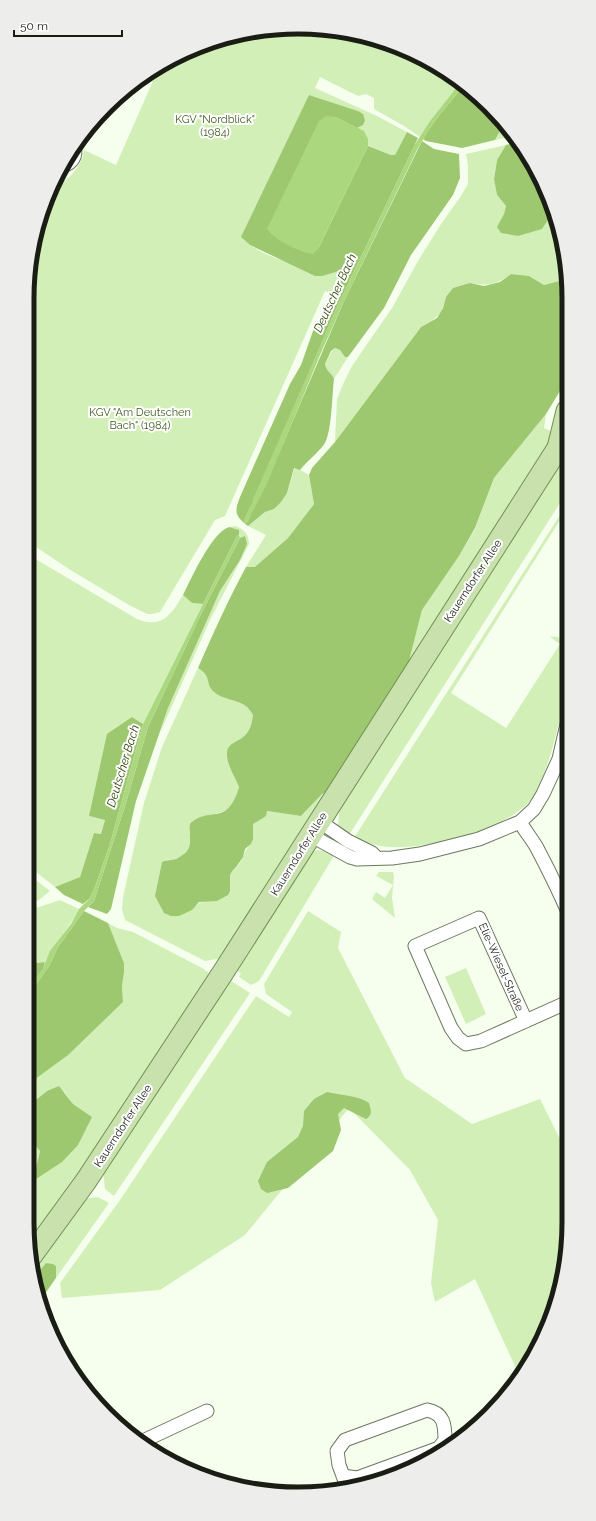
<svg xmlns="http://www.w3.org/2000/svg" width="596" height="1521" font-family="Raleway,sans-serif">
<rect width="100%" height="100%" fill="#f6ffee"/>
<g fill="#d2efb8">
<path d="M 316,28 L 368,36 L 448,73 L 460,83 L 430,121 L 420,137 L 404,126 L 374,109 L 374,98 L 366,94 L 358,96 L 320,77 L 315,88 L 377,116 L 407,132 L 395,155 L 391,155 L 368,146 C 368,136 365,132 357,128 L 360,126 L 358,111 L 312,96 L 243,239 C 268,262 304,265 336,272 L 339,271 L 339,279 L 331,294 L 325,291 L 225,516 L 215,520 L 160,612 L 152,614 L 147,614 L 129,605 L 72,571 L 27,541 L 27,298 L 36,228 L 51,188 C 67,183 82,167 84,150 L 116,165 L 160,65 L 211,41 L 263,29 Z"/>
<polygon points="502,120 513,136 495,140 501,129"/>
<path d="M 506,145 L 497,160 L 494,178 L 497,195 L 506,206 L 504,214 L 542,229 L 552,214 L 567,262 L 567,279 L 544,285 L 529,276 L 511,274 C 496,285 488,286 470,283 L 446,297 C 441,316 438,317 421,327 L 335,442 L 337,399 L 344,382 L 352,366 L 392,308 L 418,261 L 441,224 L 461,196 L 468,184 L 468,165 L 466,154 Z"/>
<path d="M 335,348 L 340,350 L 345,356 L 348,357 L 334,379 C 332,373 326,371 325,364 L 332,351 Z"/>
<polygon points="546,414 544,428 555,433 408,665 422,610 459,556 475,529 494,478"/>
<polygon points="567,462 567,492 349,835 338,825 340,803 558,463"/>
<polygon points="295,467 309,475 314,504 288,538 255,568 246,567 266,535 248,526 265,512 274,509 287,493"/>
<path d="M 567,504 L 567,509 L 451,693 L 506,728 L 560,644 L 550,637 C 558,635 563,639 568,645 C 568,660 569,676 568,691 C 567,701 562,711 560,720 C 553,744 544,789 525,806 C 501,826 470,836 440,842 C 410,848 382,851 354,838 Z"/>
<path d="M 235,526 C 244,529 249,534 249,544 L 210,620 L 160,733 L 168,708 L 220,591 L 240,560 L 245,536 L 240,538 L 238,530 L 229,527 Z"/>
<path d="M 27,554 L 137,619 C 162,629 171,615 183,595 L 192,603 L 203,604 L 143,724 L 132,717 L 89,816 L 105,820 L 101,834 L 94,833 L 80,877 L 55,887 L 27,865 Z"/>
<path d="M 198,668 C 206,672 208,677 209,685 L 247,707 L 253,715 C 252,723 250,732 243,737 C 236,743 226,743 227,755 C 227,765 235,777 239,787 C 231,816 222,811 198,818 L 189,832 C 190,835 191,839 191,841 C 191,850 180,859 172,860 C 169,860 166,859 163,862 C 160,865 160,879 157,885 L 196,906 C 201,900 209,901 217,901 L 230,884 C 230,881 230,877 230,874 C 231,870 234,869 237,867 C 244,859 243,851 251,844 L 253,824 C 259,818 261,820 267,811 L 301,816 L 322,794 L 330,790 L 221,961 L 217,959 L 205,961 L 125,920 L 122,909 L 123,897 L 144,803 L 162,747 Z"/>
<polygon points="318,850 335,854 259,981 251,985 239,977 241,973 234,969 311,852"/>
<polygon points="379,872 393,872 394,877 392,898 395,918 372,899 376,892 385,898 393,885 376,876"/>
<path d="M 27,873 L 50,891 L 39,900 L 27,904 C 32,891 27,886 27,873 Z"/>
<path d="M 60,900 L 79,909 C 69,928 55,943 45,962 L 27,964 L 27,948 L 31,946 L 31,931 L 27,924 L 27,911 Z"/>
<polygon points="308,911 341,932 338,948 405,1078 472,1124 540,1099 569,1157 569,1223 560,1293 541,1343 520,1377 475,1279 435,1302 431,1283 438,1220 410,1170 349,1108 245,1235 160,1290 62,1298 60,1283 120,1200 256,996 289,1017 292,1012 266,994 264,984"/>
<polygon points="108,923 117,928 133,932 202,968 208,972 210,978 120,1118 30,1243 27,1223 27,1147 33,1142 40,1151 34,1180 92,1117 73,1104 64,1091 47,1091 27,1107 27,1085 123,1002 122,986 124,972 124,963"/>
<polygon points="466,968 486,1014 466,1024 445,977"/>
<polygon points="228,979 250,993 114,1196 105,1189 103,1170"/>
<polygon points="98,1197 109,1203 56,1278 56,1266 46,1263 36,1275 34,1264 83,1199"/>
</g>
<g fill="#9dc870">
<polygon points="463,86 502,120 501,129 495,140 462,148 426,141 423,139 434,122"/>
<path d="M 309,95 L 358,111 L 363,114 L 365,120 L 363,125 L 357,128 L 335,117 L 318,249 L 368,146 L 391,155 L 395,155 L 407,132 L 418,138 L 338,305 L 273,456 L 277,458 L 344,301 L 422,141 L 434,149 L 459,154 L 460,178 L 453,195 L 411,255 L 384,308 L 348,357 L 345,357 L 340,350 L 335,348 L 331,351 L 325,364 C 326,371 332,373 334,379 C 332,394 332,430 325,443 C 319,452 307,461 300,470 L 294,468 L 287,493 L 281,502 L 274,509 L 265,512 L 248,526 C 235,516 234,512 240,497 L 290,384 L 301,365 L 313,331 L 339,279 L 339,271 L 322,276 L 315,276 L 250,245 L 241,237 Z"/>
<polygon points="517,142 541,178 552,214 542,229 518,236 501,233 497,227 504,214 506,206 497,195 494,179 497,160 506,145"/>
<path d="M 511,274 L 529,276 L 544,285 L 567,279 L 566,381 L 546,414 L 494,478 L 475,528 L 459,556 L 422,610 L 408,665 L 330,790 L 322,794 L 301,816 L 267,811 L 266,816 L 253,824 L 253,839 L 251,844 L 245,849 L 243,857 L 237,866 L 232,871 L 230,875 L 230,891 L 228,895 L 217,901 L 199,902 L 192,910 L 179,916 L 171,916 L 164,913 L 155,896 L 162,862 C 168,859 173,861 178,858 C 196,848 188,840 190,824 C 209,805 227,828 239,787 C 235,777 227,765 227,755 C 226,743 236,743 243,737 C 250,732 252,723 253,715 C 251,712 249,709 247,707 C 238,699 222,700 213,691 C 205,683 212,676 198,668 C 213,634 228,600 246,567 L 255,567 L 288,538 L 314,504 L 309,475 L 312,468 L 335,442 L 421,327 L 437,318 L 443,308 L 446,297 L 453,288 L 470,283 L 484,286 L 500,282 Z"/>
<path d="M 229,527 L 239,530 L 239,535 L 237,536 L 203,604 L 192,603 L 183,595 C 191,579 212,532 229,527 Z"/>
<polygon points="245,536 247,544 240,560 220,591 168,708 145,775 136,801 111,909 107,914 88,907 94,901 125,806 148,727 201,614 240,538"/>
<polygon points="132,717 143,724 110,844 95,887 90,898 83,904 64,895 55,887 80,877 94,833 101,834 105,820 89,816 107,734"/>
<polygon points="84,911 108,923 124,963 124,972 122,986 123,1002 68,1055 27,1085 27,997 49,966 58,947"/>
<polygon points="27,924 31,931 31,946 27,948"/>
<polygon points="45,962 43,969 27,990 27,964"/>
<polygon points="59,1086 73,1104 92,1117 78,1145 62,1162 33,1181 40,1151 33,1143 27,1147 27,1107 47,1091"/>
<path d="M 327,1092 C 340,1095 360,1096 369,1103 C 371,1110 373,1115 366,1119 L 344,1108 L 338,1114 L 341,1130 L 333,1151 L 288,1188 L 267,1193 L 261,1189 L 258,1181 L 267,1162 L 298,1137 L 303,1126 L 304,1111 L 314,1099 Z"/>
<polygon points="46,1263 53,1264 56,1266 56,1278 40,1301 36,1275"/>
</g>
<g fill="#abd77f">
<polygon points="460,83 463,86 434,122 418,148 344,301 320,355 266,486 254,509 250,513 253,499 338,305 414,146 430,121"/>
<path d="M 326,116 L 335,117 L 364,131 L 368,139 L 368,146 L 318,249 L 313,254 C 298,252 275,240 267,229 L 319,121 Z"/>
<polygon points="239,535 240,538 201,614 148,727 125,806 94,901 84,911 58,947 49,966 27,997 27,990 43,968 50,951 71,924 79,909 90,898 95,887 110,844 143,724 237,536"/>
</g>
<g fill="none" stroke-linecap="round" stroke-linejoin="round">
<polyline stroke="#abd77f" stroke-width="4.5" points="246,521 252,507"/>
<g stroke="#6b7860" stroke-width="15">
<g id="minor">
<path d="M 63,166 C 72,163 77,156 74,147"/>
<polyline points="319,821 348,841 372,853 376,857"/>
<path d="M 520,822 C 525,831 532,839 537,848 C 548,869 559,891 568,912"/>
<polyline points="310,835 350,857 357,859 392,858 420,854 479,839 520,822 534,809 543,794 559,759 568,720"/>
<polyline points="526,1021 479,918 415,946 451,1028 458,1038 466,1044 481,1041 568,1002"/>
<polyline points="143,1441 207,1411"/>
<path d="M 343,1476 L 357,1478 L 439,1448 L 445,1440 C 445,1425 444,1413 427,1410 L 345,1440 L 337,1451 L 339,1465 L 348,1489"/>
</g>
</g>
<g stroke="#738f54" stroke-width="23">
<g id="primary">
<polyline points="558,448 567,411"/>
<polyline points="32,1255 86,1181 224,971 558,448 567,437"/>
</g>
</g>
<use href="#minor" stroke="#fff" stroke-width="13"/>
<use href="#primary" stroke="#c8e1ad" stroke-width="21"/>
</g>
<g text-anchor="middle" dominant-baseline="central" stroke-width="4" stroke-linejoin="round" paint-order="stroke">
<g font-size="11" fill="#425e21" stroke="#fff">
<text x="215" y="119">KGV "Nordblick"<tspan x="215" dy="13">(1984)</tspan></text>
<text x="140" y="412">KGV "Am Deutschen<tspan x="140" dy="13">Bach" (1984)</tspan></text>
</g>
<g font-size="11" fill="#191d14" stroke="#fff">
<text transform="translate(473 581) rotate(-57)">Kauerndorfer Allee</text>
<text transform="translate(299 854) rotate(-58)">Kauerndorfer Allee</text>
<text transform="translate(501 967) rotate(66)">Elie-Wiesel-Straße</text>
<text transform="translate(123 1126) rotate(-57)">Kauerndorfer Allee</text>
</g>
<g font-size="12" font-style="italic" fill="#2d4706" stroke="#fff">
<text transform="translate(335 293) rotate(-65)">Deutscher Bach</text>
<text transform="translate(123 766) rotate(-73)">Deutscher Bach</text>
</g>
</g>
<path d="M0 0H596V1521H0ZM298 34H298A264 264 0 0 1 562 298V1223A264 264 0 0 1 298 1487H298A264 264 0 0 1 34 1223V298A264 264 0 0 1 298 34Z" fill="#ededec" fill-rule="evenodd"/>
<path fill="none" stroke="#191d14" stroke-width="5" d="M298 34H298A264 264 0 0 1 562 298V1223A264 264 0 0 1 298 1487H298A264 264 0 0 1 34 1223V298A264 264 0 0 1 298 34Z"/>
<path d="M14 30v6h108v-6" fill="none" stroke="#191d14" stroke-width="2"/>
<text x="20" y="30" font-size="12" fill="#191d14" stroke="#ffffff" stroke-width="3" paint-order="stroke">50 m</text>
</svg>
